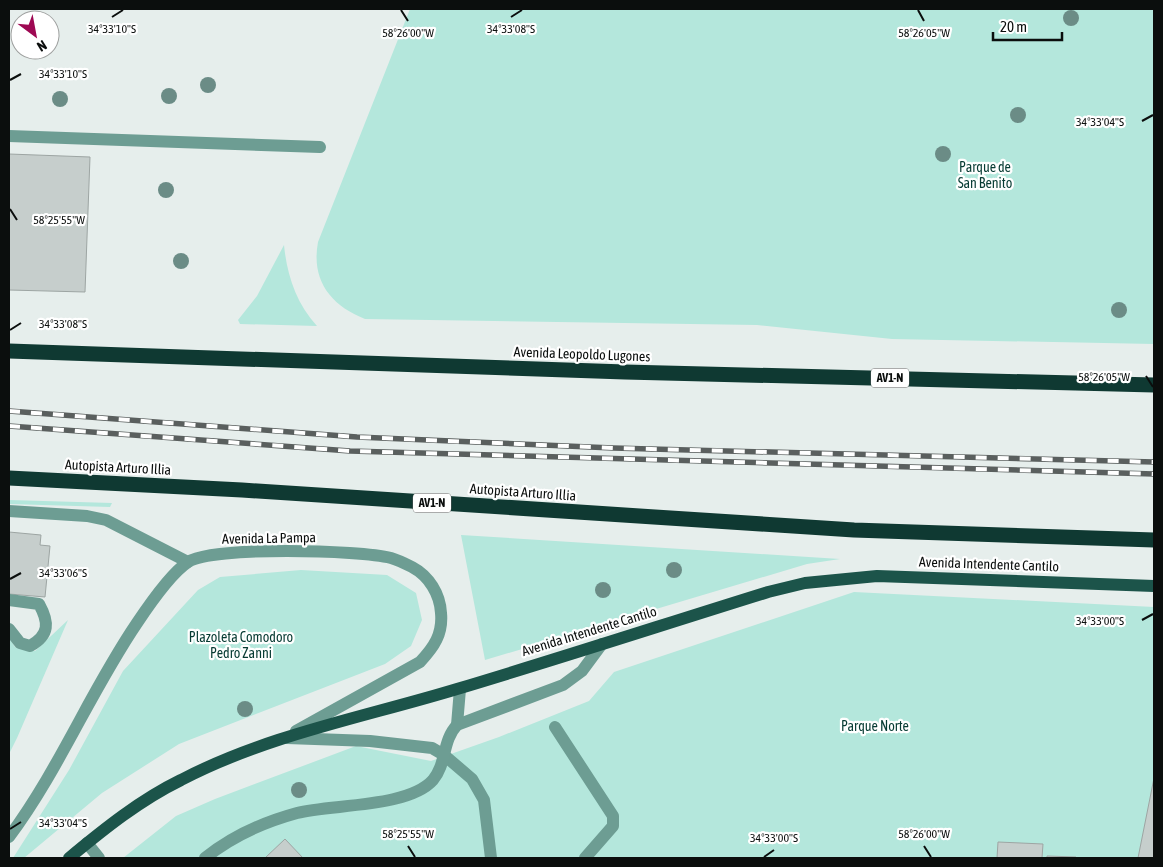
<svg xmlns="http://www.w3.org/2000/svg" width="1163" height="867" font-family="'Asap Condensed',sans-serif">
<rect width="100%" height="100%" fill="#e6eeec"/>
<g fill="#b4e7dc">
<path d="M 410,9 L 1154,9 L 1154,344 L 892,339 L 757,325 L 365,319 C 330,305 311,280 318,242 Z"/>
<path d="M 284,245 C 287,275 296,303 317,326 L 240,324 L 238,320 L 257,296 Z"/>
<polygon points="9,500 112,503 110,507 9,504"/>
<polygon points="461,535 840,559 807,564 485,660"/>
<polygon points="301,570 387,575 416,593 422,620 411,646 385,664 179,744 102,793 24,858 13,858 69,770 123,671 198,590 220,577"/>
<polygon points="854,592 1154,607 1154,858 123,858 176,816 215,799 356,746 431,761 499,737 589,701 614,672"/>
<polygon points="68,620 17,738 9,754 9,637 15,647 35,651"/>
</g>
<g fill="#c6cecc" stroke="#9da5a3">
<polygon points="9,154 90,157 85,292 9,290"/>
<polygon points="9,532 41,535 40,545 50,546 45,597 9,594"/>
<polygon points="1154,778 1154,858 1138,858"/>
<polygon points="285,839 303,858 265,858"/>
<polygon points="998,842 1043,844 1042,858 997,858"/>
<polygon points="1047,856 1076,857 1076,858 1047,858"/>
</g>
<g fill="none" stroke-linecap="round" stroke-linejoin="round">
<g stroke="#6d9d93" stroke-width="12">
<polyline points="9,136 320,147"/>
<polyline points="9,511 87,516 106,520 188,562"/>
<path d="M 9,600 L 39,604 C 49,622 50,635 30,646 L 20,643 L 9,629"/>
<polyline points="457,725 460,689"/>
<polyline points="555,727 613,816 613,826 585,858"/>
<polyline points="287,738 370,741 432,748 444,755 472,779 484,800 491,858"/>
<path d="M 9,837 C 59,770 90,692 137,623 C 149,605 170,574 188,562 C 212,546 360,550 391,558 C 398,560 406,564 412,567 C 429,576 440,594 441,613 C 443,634 434,647 420,662 L 296,731"/>
<polyline points="87,843 99,858"/>
<path d="M 205,858 C 231,837 264,822 297,813 C 331,804 408,808 433,780 C 447,763 442,741 457,725 L 563,685 L 582,671 L 602,644"/>
</g>
<path stroke="#1c544a" stroke-width="12" d="M 69,858 C 104,829 140,800 181,780 C 267,735 365,717 457,689 C 561,658 665,624 768,592 L 805,583 L 877,576 L 1154,586"/>
<g stroke="#0f3932" stroke-width="15">
<polyline points="9,351 625,372 1154,385"/>
<polyline points="9,478 242,490 854,530 1154,540"/>
</g>
<g stroke="#5a5f5e" stroke-width="5.5">
<g id="rail">
<polyline points="9,411 357,437 613,448 1154,462"/>
<polyline points="9,426 350,451 1154,474"/>
</g>
</g>
<use href="#rail" stroke="#fff" stroke-width="4" stroke-dasharray="11" stroke-linecap="butt"/>
</g>
<g fill="#6b8c86">
<circle cx="1071" cy="18" r="8"/>
<circle cx="208" cy="85" r="8"/>
<circle cx="169" cy="96" r="8"/>
<circle cx="60" cy="99" r="8"/>
<circle cx="1018" cy="115" r="8"/>
<circle cx="943" cy="154" r="8"/>
<circle cx="166" cy="190" r="8"/>
<circle cx="181" cy="261" r="8"/>
<circle cx="1119" cy="310" r="8"/>
<circle cx="674" cy="570" r="8"/>
<circle cx="603" cy="590" r="8"/>
<circle cx="245" cy="709" r="8"/>
<circle cx="299" cy="790" r="8"/>
</g>
<path fill="none" stroke="#0b0e0d" stroke-width="2" d="M 401,10 L 408,21M 918,10 L 924,21M 112,17 L 123,10M 511,17 L 522,10M 10,80 L 21,74M 1142,121 L 1153,115M 10,209 L 17,220M 10,330 L 21,323M 1146,376 L 1153,387M 10,579 L 21,573M 1142,620 L 1153,614M 10,829 L 21,822M 408,846 L 415,857M 924,846 L 931,857M 764,857 L 774,850"/>
<g text-anchor="middle" dominant-baseline="central" stroke-width="4.5" stroke-linejoin="round" paint-order="stroke">
<g fill="#fff" stroke="#545656" stroke-width="1">
<rect x="871" y="368.5" width="38" height="19" rx="4"/>
<rect x="413" y="493.5" width="38" height="19" rx="4"/>
</g>
<g font-size="12" font-weight="bold" fill="#0b0e0d">
<text x="890" y="378">AV1-N</text>
<text x="432" y="503">AV1-N</text>
</g>
<g font-size="14" fill="#073b33" stroke="#fff">
<text x="985" y="167">Parque de<tspan x="985" dy="16">San Benito</tspan></text>
<text x="241" y="637">Plazoleta Comodoro<tspan x="241" dy="16">Pedro Zanni</tspan></text>
<text x="875" y="726">Parque Norte</text>
</g>
<g font-size="14" fill="#0b0e0d" stroke="#fff">
<text transform="translate(582 354) rotate(2)">Avenida Leopoldo Lugones</text>
<text transform="translate(118 467) rotate(3)">Autopista Arturo Illia</text>
<text transform="translate(523 492) rotate(4)">Autopista Arturo Illia</text>
<text transform="translate(269 538) rotate(-1)">Avenida La Pampa</text>
<text transform="translate(989 564) rotate(2)">Avenida Intendente Cantilo</text>
<text transform="translate(589 631) rotate(-17)">Avenida Intendente Cantilo</text>
</g>
</g>
<g font-size="12" text-anchor="middle" fill="#0b0e0d" stroke="#fff" stroke-width="4.5" stroke-linejoin="round" paint-order="stroke">
<text x="112" y="33">34°33'10"S</text>
<text x="511" y="33">34°33'08"S</text>
<text x="924" y="37">58°26'05"W</text>
<text x="408" y="37">58°26'00"W</text>
<text x="63" y="78">34°33'10"S</text>
<text x="1100" y="126">34°33'04"S</text>
<text x="59" y="224">58°25'55"W</text>
<text x="63" y="328">34°33'08"S</text>
<text x="1104" y="381">58°26'05"W</text>
<text x="63" y="577">34°33'06"S</text>
<text x="1100" y="625">34°33'00"S</text>
<text x="63" y="827">34°33'04"S</text>
<text x="408" y="838">58°25'55"W</text>
<text x="924" y="838">58°26'00"W</text>
<text x="774" y="842">34°33'00"S</text>
</g>
<rect width="1163" height="867" fill="none" stroke="#0b0e0d" stroke-width="20"/>
<g transform="translate(35 35) rotate(148)"><circle r="24" fill="#ffffff" stroke="#9d9f9e"/>
<path d="M0-4L9 19L0 12L-9 19Z" fill="#9e0953"/>
<text y="-8" font-size="14" font-weight="bold" text-anchor="middle" fill="#0b0e0d">N</text>
</g>
<path d="M993 32v8h69v-8" fill="none" stroke="#0b0e0d" stroke-width="2.5"/>
<text x="1000" y="32" font-size="15" fill="#0b0e0d" stroke="#ffffff" stroke-width="4" paint-order="stroke">20 m</text>
</svg>
